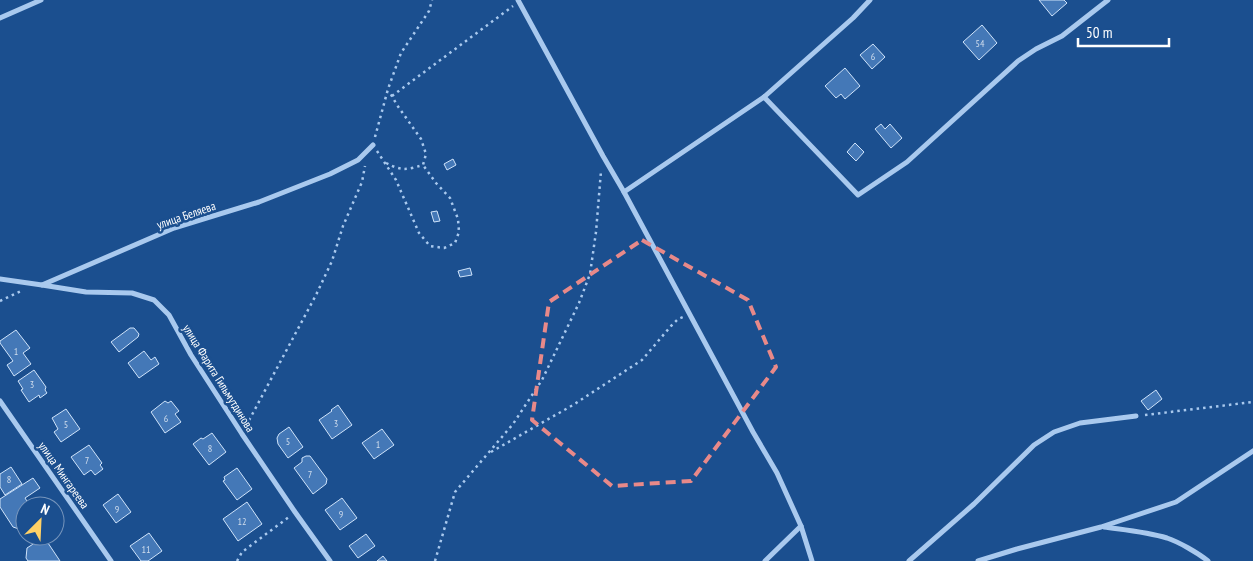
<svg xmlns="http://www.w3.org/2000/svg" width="1253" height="561" font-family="'PT Sans Narrow',sans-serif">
<rect width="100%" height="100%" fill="#1b4f8f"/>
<g fill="#4478b7" stroke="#cfe3fa">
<polygon points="1039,0 1064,0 1067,3 1052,16"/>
<polygon points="982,25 997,43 979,60 963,42"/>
<polygon points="873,44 885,57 872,69 860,55"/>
<polygon points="845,68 860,86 845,99 841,94 836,98 825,86"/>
<polygon points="881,124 885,129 890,124 902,138 891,148 875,129"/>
<polygon points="855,143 864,152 856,161 847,152"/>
<polygon points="453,159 456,165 447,170 444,164"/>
<polygon points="437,211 440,221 434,222 431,212"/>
<polygon points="470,268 472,275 460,277 458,271"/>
<polygon points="130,328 134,328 139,334 138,337 119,352 111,342"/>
<polygon points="16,330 30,348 23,353 31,364 14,376 7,365 13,361 0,343 0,341"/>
<polygon points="144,351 151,360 155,357 159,364 139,378 128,363"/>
<polygon points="34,370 46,387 45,390 47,393 40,398 39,395 29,402 21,390 23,389 18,381"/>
<polygon points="1156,390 1162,399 1148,410 1141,401"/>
<polygon points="165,401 168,403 171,401 179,411 175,414 181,422 165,433 151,412"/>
<polygon points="338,405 352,425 332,439 319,420 332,411 331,410"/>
<polygon points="66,409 80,429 61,442 54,432 58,429 52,418"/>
<polygon points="289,427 303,447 288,458 278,444 277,438 279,434"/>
<polygon points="382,429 394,445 374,459 362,443"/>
<polygon points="212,433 226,452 209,465 193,444 201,438 203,439"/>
<polygon points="89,445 102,463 100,465 103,469 95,475 91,470 84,475 71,457"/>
<polygon points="306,456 310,456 327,479 326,484 313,494 294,468 302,462 302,458"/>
<polygon points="11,467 22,484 5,495 0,487 0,474"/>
<polygon points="237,468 252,489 237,500 223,481 225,480 224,477"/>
<polygon points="33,478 40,488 25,498 30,506 25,506 25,529 22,530 13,527 0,507 0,499"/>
<polygon points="118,494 131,512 116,523 103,505"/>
<polygon points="342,498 357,518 340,530 325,510"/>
<polygon points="247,502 262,524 238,541 223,519"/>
<polygon points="149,533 162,551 148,561 141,561 130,546"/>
<polygon points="366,534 375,546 358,558 349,546"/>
<polygon points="44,537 60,561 28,561 26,558 27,548"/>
<polygon points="383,556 387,561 377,561"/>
</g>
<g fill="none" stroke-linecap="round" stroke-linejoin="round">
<g stroke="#a9c9ee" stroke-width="2.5" stroke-dasharray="2.5 4" stroke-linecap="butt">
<polyline points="392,96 513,6"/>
<polyline points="375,137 388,89 401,53 429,11 432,0"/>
<polyline points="377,151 396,180 419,233 430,246 444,248 455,243 459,232 458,219 450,198 436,183 423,165"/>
<path d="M 386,163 C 402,171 406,170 423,165 L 426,154 L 421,139 L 397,105 L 389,91"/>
<polyline points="0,301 21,291"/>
<polyline points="1145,415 1253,402"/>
<polyline points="246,426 316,295 332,261 343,226 362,182 365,166"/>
<polyline points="491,452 573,405 642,360 671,326 678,319 683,317"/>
<polyline points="237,561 242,552 289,517"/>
<polyline points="435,561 455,492 513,424 542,380 579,303 590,274 596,232 601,171"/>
</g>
<g stroke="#a9c9ee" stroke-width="5">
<polyline points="518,0 603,156 624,192 753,432 777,473 801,526 812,561"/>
<polyline points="0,18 41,0"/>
<polyline points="764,97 858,195 907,162 1018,61 1036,49 1062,36 1108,0"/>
<polyline points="624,192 764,97 853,18 870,0"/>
<polyline points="0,279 42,285 174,228 259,202 330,174 358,160 373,145"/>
<polyline points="42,285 86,292 132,293 154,300 169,315 191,355 242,434 295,512 330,561"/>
<polyline points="0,401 111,561"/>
<path d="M 1104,527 C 1125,530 1147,532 1167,538 C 1179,542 1198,553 1208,561"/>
<polyline points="765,561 801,526"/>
<polyline points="909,561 974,504 1034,445 1054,432 1080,423 1136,416"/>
<polyline points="978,561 1017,549 1101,527 1176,502 1253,451"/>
</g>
</g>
<path fill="none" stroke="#e88989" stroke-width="4" stroke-dasharray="10 6" stroke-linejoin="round" d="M 642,240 L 748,300 L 776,367 L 691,481 L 612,486 L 532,420 L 549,302 Z"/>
<g text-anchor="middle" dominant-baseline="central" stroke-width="5" stroke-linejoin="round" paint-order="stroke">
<g font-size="10" fill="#d0dded">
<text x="980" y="43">54</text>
<text x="873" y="56">6</text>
<text x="16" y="351">1</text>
<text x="32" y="384">3</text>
<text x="166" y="418">6</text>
<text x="336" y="423">3</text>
<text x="66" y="424">5</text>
<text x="288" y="441">5</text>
<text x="378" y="444">1</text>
<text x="210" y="448">8</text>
<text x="87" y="460">7</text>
<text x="310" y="474">7</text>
<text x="9" y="479">8</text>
<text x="117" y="509">9</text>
<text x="341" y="514">9</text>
<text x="242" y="521">12</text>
<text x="146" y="549">11</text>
</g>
<g font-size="12" fill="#fff" stroke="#1b4f8f">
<text transform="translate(186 215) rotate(-19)">улица Беляева</text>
<text transform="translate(219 378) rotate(58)">улица Фарита Гильмутдинова</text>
<text transform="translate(64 475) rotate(55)">улица Мингареева</text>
</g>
</g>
<g transform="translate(40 521) rotate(24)"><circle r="24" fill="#1b4f8f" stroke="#7695bc"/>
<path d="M0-4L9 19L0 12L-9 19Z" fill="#ffd166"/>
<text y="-8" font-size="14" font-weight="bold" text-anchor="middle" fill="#ffffff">N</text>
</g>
<path d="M1078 38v8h91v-8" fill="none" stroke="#ffffff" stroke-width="2.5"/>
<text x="1086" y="38" font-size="15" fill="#ffffff" stroke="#1b4f8f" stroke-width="4" paint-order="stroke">50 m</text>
</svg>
